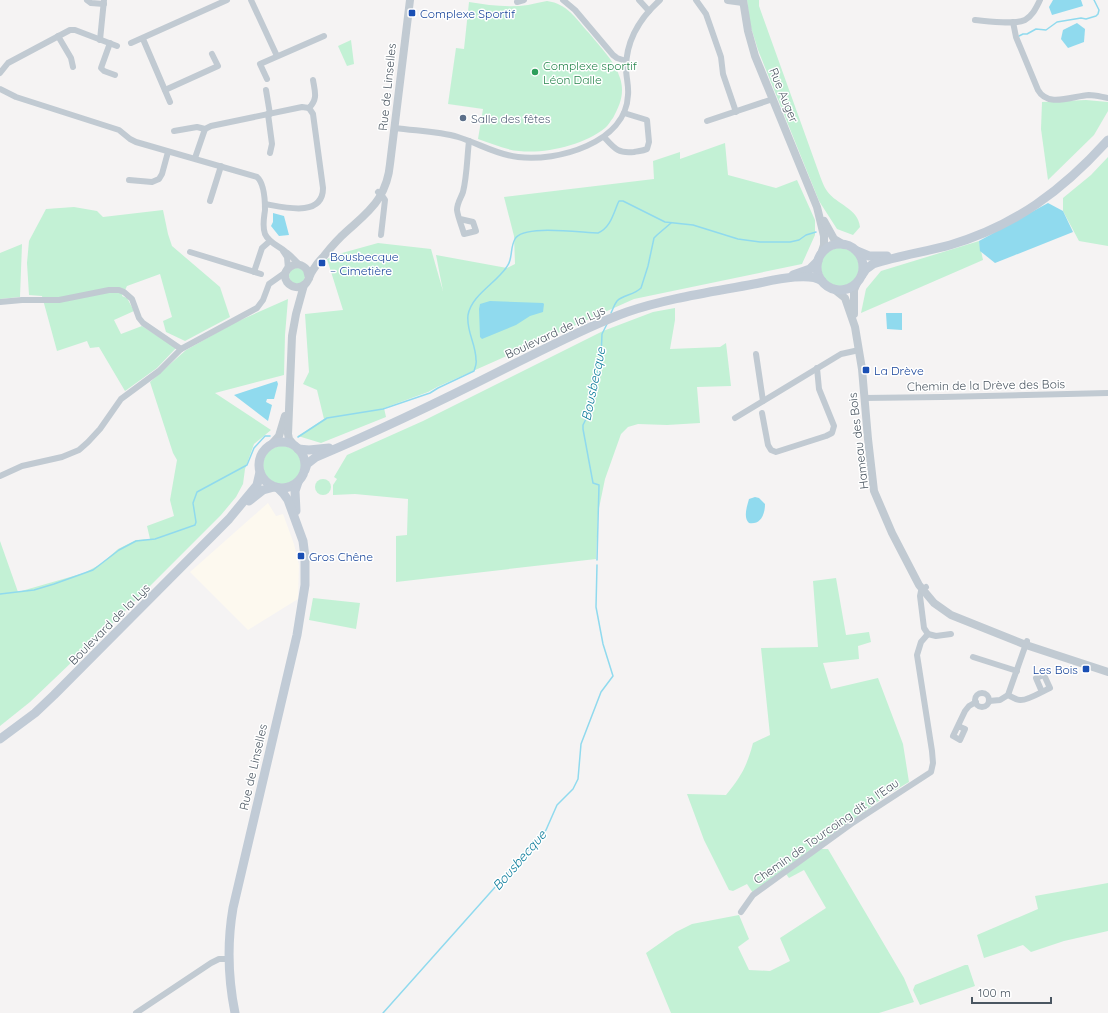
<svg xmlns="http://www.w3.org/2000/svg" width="1108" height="1013" font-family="Quicksand,sans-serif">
<rect width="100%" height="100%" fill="#f5f3f3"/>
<polygon fill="#fdf9ef" points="268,503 276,516 283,514 294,544 299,565 298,599 248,630 190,572"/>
<g fill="#c3f1d5">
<path d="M 747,0 L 759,0 L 759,6 L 764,20 L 820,176 C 822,181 824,187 827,191 C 837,205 858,208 860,227 L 853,235 L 837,229 L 819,201 L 758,50 L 750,24 Z"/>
<path d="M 547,1 C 568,4 575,18 589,33 C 600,47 615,61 620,78 C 625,93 620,105 613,118 C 610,121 609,125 605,128 C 584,145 546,154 519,151 C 505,150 491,143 478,139 L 483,109 L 448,104 L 456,48 L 464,49 L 469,2 C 488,5 508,8 528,5 C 534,4 540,2 547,1 Z"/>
<polygon points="351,40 354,64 347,66 338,46"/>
<polygon points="1086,100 1108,102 1108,111 1094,135 1048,180 1041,129 1042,102"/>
<polygon points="725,143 728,175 776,188 797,180 815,220 815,235 802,264 634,299 437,387 428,392 384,408 386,417 321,443 298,436 324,419 317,390 303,384 309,372 305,314 343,310 327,259 342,253 378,243 431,249 443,291 436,255 507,268 515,264 514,236 504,197 654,179 653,161 680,152 680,159"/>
<polygon points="1108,157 1108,246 1079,241 1063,211 1063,198 1091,175"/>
<polygon points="74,207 97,211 103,217 163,210 168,234 172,246 220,287 230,317 185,341 166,332 163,321 172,317 160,274 127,286 122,296 127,298 134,311 114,320 121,334 142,326 176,348 157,368 125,391 99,347 90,348 87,341 57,351 42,296 29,295 27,263 29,241 46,209"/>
<polygon points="979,241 983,260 861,313 866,289 881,271"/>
<polygon points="22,244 20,297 0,299 0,253"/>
<circle cx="840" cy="267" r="19"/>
<circle cx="297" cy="276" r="8"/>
<polygon points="288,299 285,335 284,375 215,393 271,430 254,444 245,469 243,484 236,497 221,515 120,616 30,702 0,726 0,541 18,592 84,573 101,564 118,549 136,540 150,539 147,526 174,516 170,500 177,460 173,453 150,382 186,350 234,323"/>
<polygon points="675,308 675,320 670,349 720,347 726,343 731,386 697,387 700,423 667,425 638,424 628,427 621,434 605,479 598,513 596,559 396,582 396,536 407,535 408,499 355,494 333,495 333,485 337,479 334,477 347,455 423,421 603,331 653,312"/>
<circle cx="282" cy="465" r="19"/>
<circle cx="323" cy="487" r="8"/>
<path d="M 836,578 L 846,635 L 869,632 L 871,642 L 858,646 L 859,659 L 823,663 L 831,689 L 878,678 L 903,744 L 909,782 L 887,795 L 753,893 L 747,884 L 733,891 L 729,890 L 704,840 L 687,794 L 726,795 C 741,777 747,766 753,743 L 770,735 L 761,648 L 818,647 L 813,581 Z"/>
<polygon points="313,598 360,603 356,629 309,620"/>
<polygon points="820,849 828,849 904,978 914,1002 879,1013 671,1013 646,953 676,932 692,924 739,915 749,939 738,947 749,970 770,971 790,961 780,938 826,908 804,870 789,878 786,874"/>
<polygon points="1108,883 1108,931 1064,941 1031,952 1023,945 984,958 977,935 1038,909 1035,896"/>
<polygon points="965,965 968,965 975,986 920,1005 913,990 915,985"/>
</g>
<g fill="#90daee">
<polygon points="1053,0 1081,0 1083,6 1052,15 1049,7"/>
<polygon points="1077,23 1085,29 1084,42 1068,48 1061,39 1063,30"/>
<polygon points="1048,203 1063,211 1073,232 995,263 980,251 979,241"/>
<polygon points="273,213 284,216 289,235 279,236 271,226 273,222"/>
<polygon points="490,301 543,303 544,304 543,312 530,316 516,325 482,339 480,337 479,309 480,304"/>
<polygon points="886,313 902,313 902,330 887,329"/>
<polygon points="277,381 278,384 274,399 267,399 266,402 272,405 268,421 234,395"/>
<path d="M 755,497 L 759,498 L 765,504 C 765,514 761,525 749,523 C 743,518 747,506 749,499 Z"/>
</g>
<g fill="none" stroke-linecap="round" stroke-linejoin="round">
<g stroke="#90daee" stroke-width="1.5">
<polyline points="1019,36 1023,34 1027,34 1036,29 1046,30 1057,22 1081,18 1086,19 1096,16 1098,14 1099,10 1094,0"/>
<path d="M 611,313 C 613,309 614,305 617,301 C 623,295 634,295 641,288 L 648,266 L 654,238 L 657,235 L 671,223"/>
<path d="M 298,437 L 327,418 L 383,409 L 430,393 L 438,388 L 474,371 C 475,368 477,363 476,360 C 476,344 466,331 468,315 C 471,298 489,287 500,275 C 504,271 509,265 510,260 C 512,253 511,246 515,239 C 522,224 583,233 598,233 C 610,228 613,215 618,203 L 619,201 L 623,201 L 665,222 L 693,225 L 738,239 L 760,242 L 790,242 L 799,240 L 806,235 L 816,232"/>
<polyline points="597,560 599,485 593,483 583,429 583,425 589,413 593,397 601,357 602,334 607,324"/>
<polyline points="0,594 34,590 54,584 93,570 119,550 136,541 155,539 195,525 196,522 193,503 197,492 247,465 254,448 265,436 270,436"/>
<polyline points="383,1013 546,830 557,805 573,789 578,779 581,744 601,692 613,676 603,644 596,607 597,565"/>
</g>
<g stroke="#c1cad2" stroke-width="6">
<polyline points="87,0 91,3 104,4"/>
<polyline points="251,0 277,56"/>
<polyline points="563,0 575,10 613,55 617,58 626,61"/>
<polyline points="639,0 649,11"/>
<polyline points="696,0 706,14 721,57 723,74 736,112"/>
<polyline points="517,2 524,0"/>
<path d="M 975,20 C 987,21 1015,25 1025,20 C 1033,15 1036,8 1040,0"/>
<path d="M 1013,22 L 1016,37 L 1038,90 C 1048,108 1072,96 1089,95 C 1095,95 1102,97 1108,98"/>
<polyline points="58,36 71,58 73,67"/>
<polyline points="143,39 170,102"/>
<polyline points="100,40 104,0"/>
<polyline points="110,43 101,68 104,71 115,75"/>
<polyline points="131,43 227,0"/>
<polyline points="0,73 8,63 70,30 75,30 117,46"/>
<polyline points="267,79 260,64 324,36"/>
<path d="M 0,89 L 16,97 L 119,130 L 130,139 L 136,142 L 257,177 C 264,183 265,201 265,210 C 264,218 262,226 265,234 C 269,243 279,246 286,252 C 291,255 295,261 300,265"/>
<polyline points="165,90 218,66 212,54"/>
<polyline points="266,90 270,114"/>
<polyline points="268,114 272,144 270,153"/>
<polyline points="707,121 773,99"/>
<path d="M 395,128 C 416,131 438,131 458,137 C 478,143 497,155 518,157 C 557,162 626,143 628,95 C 629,86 626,77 626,68 C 626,40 640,18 660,0"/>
<path d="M 174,131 L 197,127 L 205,129 L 211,126 L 302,107 L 309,108 C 318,99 315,92 313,80"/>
<path d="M 604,137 C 614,148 618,154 634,152 C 639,151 643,151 647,149 L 649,142 L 647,120 L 624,113"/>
<polyline points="195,158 205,129"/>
<polyline points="129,180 152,182 159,179 162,174 168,152"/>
<polyline points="378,192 383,197 385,200 381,235"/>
<polyline points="210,201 221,166"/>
<path d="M 265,204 C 283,207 323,218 323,188 L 313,114 L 309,108"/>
<path d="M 460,219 L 473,222 L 476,231 L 464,234 C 462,226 458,218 457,210 C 457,203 461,198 463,192 C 467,176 467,158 469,141"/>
<polyline points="283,251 287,257 288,269"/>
<polyline points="190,252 261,274"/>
<polyline points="254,272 262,248 270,241"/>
<polyline points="0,302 22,300 59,300 109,290 119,290 124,292 132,299 139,318 143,323 181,349"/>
<polyline points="756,354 763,401"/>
<polyline points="864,398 942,397 1108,393"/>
<polyline points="762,413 768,445 771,450 776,452 826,436 832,433 834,426 819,389 817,368"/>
<polyline points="735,418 841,354 859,350"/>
<polyline points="0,476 22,466 62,457 79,450 88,442 100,429 121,399 159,371 181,349 257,308 263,300 269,284 286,272"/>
<polyline points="926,587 921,591 920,596 924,628 928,634"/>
<polyline points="928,634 936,636 951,634"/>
<polyline points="973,657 1017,671"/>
<circle cx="982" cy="700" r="7"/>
<path d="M 1008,695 C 1012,697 1016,700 1020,700 C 1027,701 1043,691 1050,688 L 1044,675 L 1036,678 L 1042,692"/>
<polyline points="989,701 1000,700 1008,695 1027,641"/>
<polyline points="958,726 965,729 960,740 953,736 965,711 969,706 976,702"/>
<polyline points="741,912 753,895 851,824 931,772 933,763 932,751 917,655 921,642 928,634"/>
<polyline points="136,1013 211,963 219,959 229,959"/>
</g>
<g stroke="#c1cad2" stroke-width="8">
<polyline points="728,0 743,2"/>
<polyline points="743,0 748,31 755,56 817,207 824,236 824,245 821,254"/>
<polyline points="824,221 834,239 844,245"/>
<path d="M 309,278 L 307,270 C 297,257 279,270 287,282 C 291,287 298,289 304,285 C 309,282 309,275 313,270 C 316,265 320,260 324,256 C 331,247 339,238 347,231 C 358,221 371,211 379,198 C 385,188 389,176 390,164 L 410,0"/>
<polyline points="835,290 845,298 855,327 862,369 868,439 874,491 892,533 919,585 934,603 951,615 1026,645 1108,672"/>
<polyline points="854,314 854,290 857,283"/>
<polyline points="271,445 279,436 285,416"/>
<polyline points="294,445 289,439 288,434 292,336 296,314 304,285"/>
</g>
<g stroke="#c1cbd6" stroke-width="9">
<circle cx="840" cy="267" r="23"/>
<polyline points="857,251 869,256 887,256"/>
<polyline points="793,275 810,269 818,261"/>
<path d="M 862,275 L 866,269 L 873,264 C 898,256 924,252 950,245 C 1015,226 1063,190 1108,140"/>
<circle cx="282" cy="465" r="23"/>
<polyline points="298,449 309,450 329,448"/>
<path d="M 305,470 L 307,464 L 316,457 C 384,429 449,397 514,364 C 551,346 588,326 627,312 C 668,298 712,292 754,284 C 770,281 809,271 822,281"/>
<polyline points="249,501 263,490 274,487"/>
<polyline points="296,511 295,491 298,482"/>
<polyline points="0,739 35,713 54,695 229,519 257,485 260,472"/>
<path d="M 235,1013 C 228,978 227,943 233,908 L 297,635 L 305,585 L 305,557 L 303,541 L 288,500 L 283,493 L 278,488"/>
</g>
</g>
<g fill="#1a4fb4" stroke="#fff" stroke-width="1.5">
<rect x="408" y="9" width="8" height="8" rx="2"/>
<rect x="318" y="259" width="8" height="8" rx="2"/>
<rect x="862" y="366" width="8" height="8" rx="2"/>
<rect x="297" y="552" width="8" height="8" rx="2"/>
<rect x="1082" y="665" width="8" height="8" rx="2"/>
</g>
<circle fill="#2e9e5b" stroke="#fff" stroke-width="1.5" cx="535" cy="72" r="4"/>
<circle fill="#5c6f8a" stroke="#fff" stroke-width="1.5" cx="463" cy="118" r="4"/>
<g text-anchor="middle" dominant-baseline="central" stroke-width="3" stroke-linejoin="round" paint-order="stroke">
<g font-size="12" fill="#164399" stroke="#fff" text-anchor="start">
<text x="420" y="13">Complexe Sportif</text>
<text x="330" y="256">Bousbecque<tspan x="330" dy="14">– Cimetière</tspan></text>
<text x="874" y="370">La Drève</text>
<text x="309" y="556">Gros Chêne</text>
<text x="1078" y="669" text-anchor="end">Les Bois</text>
</g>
<g font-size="12" fill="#27864d" stroke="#fff" text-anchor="start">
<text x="543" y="65">Complexe sportif<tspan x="543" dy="14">Léon Dalle</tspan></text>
</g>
<g font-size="12" fill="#4a5661" stroke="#fff">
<text transform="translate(387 87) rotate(-84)">Rue de Linselles</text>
<text transform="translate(784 95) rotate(68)">Rue Auger</text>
<text transform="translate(555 332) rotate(-25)">Boulevard de la Lys</text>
<text transform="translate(986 385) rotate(-1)">Chemin de la Drève des Bois</text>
<text transform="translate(858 441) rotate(-97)">Hameau des Bois</text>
<text transform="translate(109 624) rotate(-45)">Boulevard de la Lys</text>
<text transform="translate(253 767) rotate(-77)">Rue de Linselles</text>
<text transform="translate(826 831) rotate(-35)">Chemin de Tourcoing dit à l'Eau</text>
</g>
<g font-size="12" fill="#4e5e75" stroke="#fff" text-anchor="start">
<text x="471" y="118">Salle des fêtes</text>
</g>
<g font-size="13" font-style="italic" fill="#0c7c9b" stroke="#fff">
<text transform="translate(593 384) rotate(-78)">Bousbecque</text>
<text transform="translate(519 860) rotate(-49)">Bousbecque</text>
</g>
</g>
<path d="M972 997v6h79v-6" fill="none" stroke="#4a5661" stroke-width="2"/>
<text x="978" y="997" font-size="12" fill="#4a5661" stroke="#ffffff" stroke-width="3" paint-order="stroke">100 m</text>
</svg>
